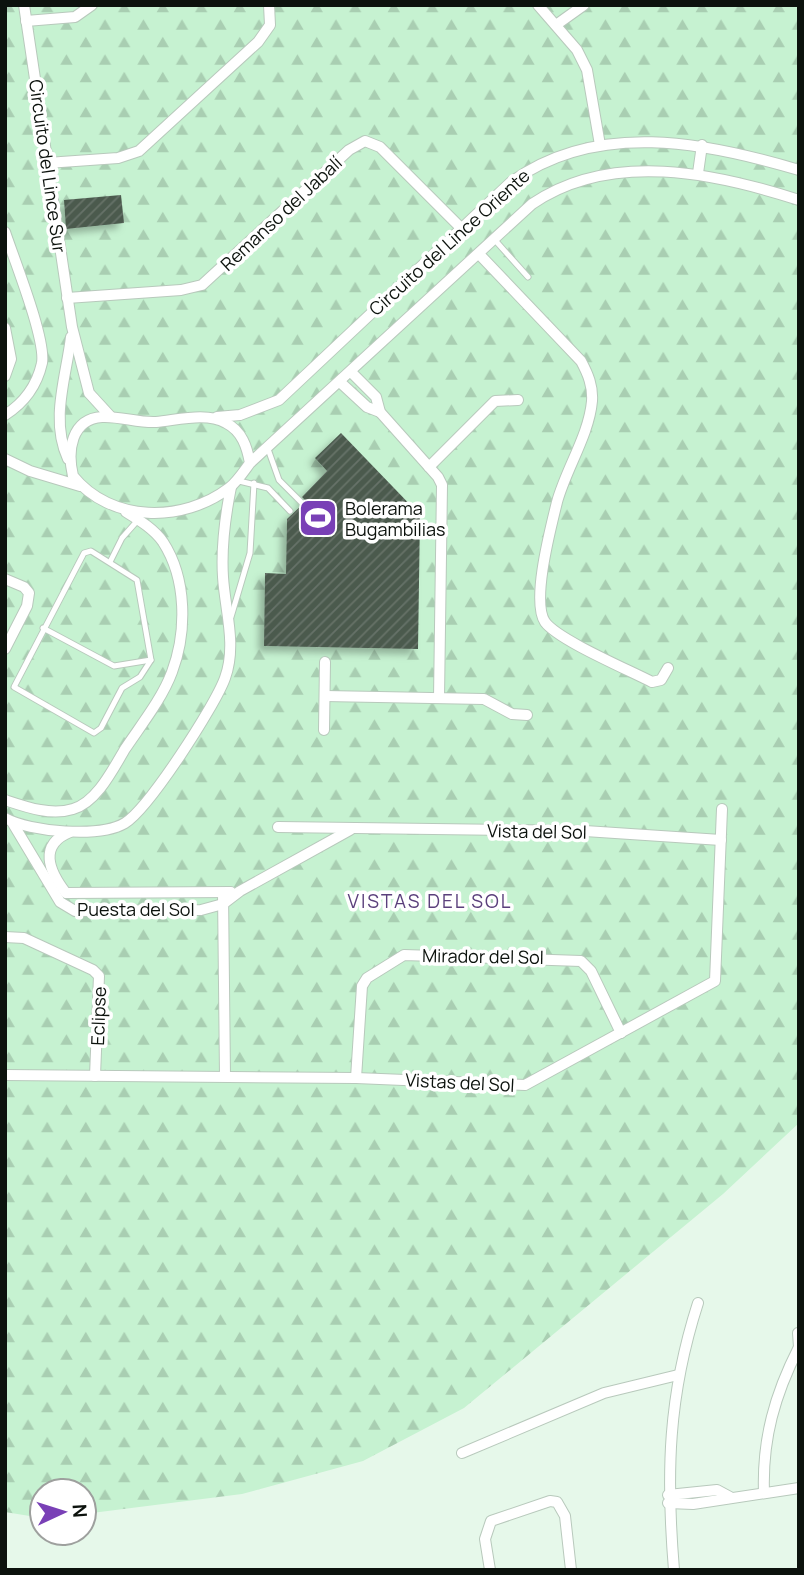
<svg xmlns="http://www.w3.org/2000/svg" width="804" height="1575" font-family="Manrope,sans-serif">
<defs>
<pattern id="forest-firs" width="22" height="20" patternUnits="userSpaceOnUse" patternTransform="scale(1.75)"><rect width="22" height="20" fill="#c6f2d1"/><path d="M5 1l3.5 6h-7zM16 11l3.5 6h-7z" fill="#a9ceb2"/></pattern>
<pattern id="building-hatch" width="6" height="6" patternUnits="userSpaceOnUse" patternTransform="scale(1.75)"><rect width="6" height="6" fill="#4b5a4e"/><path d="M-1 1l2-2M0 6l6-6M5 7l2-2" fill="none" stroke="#667268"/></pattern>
<filter id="shadow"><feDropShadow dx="-5.5" dy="5.5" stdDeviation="3.5" flood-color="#0004"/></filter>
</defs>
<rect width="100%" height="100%" fill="#e6f8ea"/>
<polygon fill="url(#forest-firs)" points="5,5 799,5 799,1123 723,1194 464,1408 363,1461 242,1494 84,1514 84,1491 42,1491 42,1518 5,1512"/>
<g fill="url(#building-hatch)" filter="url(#shadow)">
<polygon points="121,195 124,223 66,229 64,200"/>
<polygon points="341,433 420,515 418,649 264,646 265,573 286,574 287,519 306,501 302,497 327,471 315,458"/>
</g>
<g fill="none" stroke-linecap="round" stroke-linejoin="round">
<g stroke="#b8c9bc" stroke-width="7">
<g id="lane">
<polyline points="494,239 528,277"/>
<polyline points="268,449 279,480 301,502"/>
<polyline points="239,481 268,488 290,511"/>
<polygon points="91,551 137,580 151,660 140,677 122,688 101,728 94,733 14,687 84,553"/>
<polyline points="110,562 122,538 138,520"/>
<polyline points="231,617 250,553 254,483"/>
<polyline points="43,628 114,666 151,660"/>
</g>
</g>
<g stroke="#b8c9bc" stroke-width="12">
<g id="street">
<polyline points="24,5 72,327 89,393 111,417"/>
<polyline points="538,5 577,50 587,70 600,145"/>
<polyline points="26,21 75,17 92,5"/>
<polyline points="556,25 584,5"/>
<polyline points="47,163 118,158 139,151 258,42 270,25 269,5"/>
<polyline points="698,173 702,145"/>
<path d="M 5,232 C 14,259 46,339 42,363 C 37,385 24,403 5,415"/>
<path d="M 479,254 L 581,361 C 588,374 593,386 592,401 C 589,435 566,469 557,502 C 551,527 531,601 545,622 C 558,640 629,670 652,682 L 661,680 L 668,668"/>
<polyline points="67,298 181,290 202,285 349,150 365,141 380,147 462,229"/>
<polyline points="5,328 11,359 5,376"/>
<polyline points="352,373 376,397 380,412 438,477 442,485 439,698"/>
<polyline points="341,383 367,407 380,412"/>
<path d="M 217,417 L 240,415 L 279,400 L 511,182 C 597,120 705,142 799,170"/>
<polyline points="5,459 30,471 80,486"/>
<path d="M 68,459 C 50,420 66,378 71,337"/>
<path d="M 250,463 C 247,447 242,431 226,423 C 207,412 178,420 156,422 C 138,423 120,416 102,417 C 71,419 67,451 73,476 C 111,523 183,523 229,488 C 237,482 244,471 250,463 L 532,204 C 611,150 715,173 799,200"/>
<polyline points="429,467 495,401 518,400"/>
<polyline points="5,579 24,587 29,593 27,606 5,649"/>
<polyline points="325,696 484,699 512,714 527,715"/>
<polyline points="324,730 325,662"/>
<path d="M 5,800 C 26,807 51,816 73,809 C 97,802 113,769 125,749 C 141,725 162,699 172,672 C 187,632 187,579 163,542 C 154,529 139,520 126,512"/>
<path d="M 5,818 C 30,832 100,838 125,823 C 149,808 215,706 225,678 C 237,645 225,610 223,577 C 221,546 225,517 231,487"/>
<polyline points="12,822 60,902 75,911 201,910 223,904 240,891 350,830"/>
<polyline points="278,827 585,831 721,840"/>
<polyline points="66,893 231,892"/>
<path d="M 66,893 C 49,871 38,845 70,832"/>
<polyline points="223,893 225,1076"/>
<polyline points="5,937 24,938 93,970 99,976 95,1076"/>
<polyline points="5,1075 356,1078 525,1085 715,981 722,809"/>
<polyline points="356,1078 362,986 367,978 404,955 581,961 591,971 621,1033"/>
<polyline points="798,1333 799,1347"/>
<polyline points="462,1453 604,1393 678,1375"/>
<path d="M 764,1493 C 762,1439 775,1394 799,1347"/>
<polyline points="668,1495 717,1490 730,1497"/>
<polyline points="668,1503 693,1504 799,1488"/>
<polyline points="490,1570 485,1539 491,1521 550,1501 557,1502 565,1516 571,1570"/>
<path d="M 674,1570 C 666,1473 668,1396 698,1303"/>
</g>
</g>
<use href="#lane" stroke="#fff" stroke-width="5"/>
<use href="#street" stroke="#fff" stroke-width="10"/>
</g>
<defs>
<g id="stadium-square" transform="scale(2.0125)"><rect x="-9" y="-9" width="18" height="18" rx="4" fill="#7940b6" stroke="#fff"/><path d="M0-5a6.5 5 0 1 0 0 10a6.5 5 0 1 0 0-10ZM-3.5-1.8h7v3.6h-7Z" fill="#fff"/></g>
</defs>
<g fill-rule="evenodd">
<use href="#stadium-square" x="318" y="518"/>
</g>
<g text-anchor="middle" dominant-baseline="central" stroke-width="7" stroke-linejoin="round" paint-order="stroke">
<g font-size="18" fill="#0c120d" stroke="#fff">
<text transform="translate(48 166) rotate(82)">Circuito del Lince Sur</text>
<text transform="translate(281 213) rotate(-43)">Remanso del Jabalí</text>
<text transform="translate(449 242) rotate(-42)">Circuito del Lince Oriente</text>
<text transform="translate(537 831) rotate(1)">Vista del Sol</text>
<text x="136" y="909">Puesta del Sol</text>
<text transform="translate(483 956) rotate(1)">Mirador del Sol</text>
<text transform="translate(98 1016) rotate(-88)">Eclipse</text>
<text transform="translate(460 1082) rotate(3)">Vistas del Sol</text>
</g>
<g font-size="18" fill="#0c120d" stroke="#fff" text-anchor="start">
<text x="345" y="508">Bolerama<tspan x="345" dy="21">Bugambilias</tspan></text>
</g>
<g font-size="19" letter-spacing="2" fill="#5b407c" stroke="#fff">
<text x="430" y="901">VISTAS DEL SOL</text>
</g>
</g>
<rect width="804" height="1575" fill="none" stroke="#0c120d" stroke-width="14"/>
<g transform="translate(63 1512) rotate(86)"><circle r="33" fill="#ffffff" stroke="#9ea09e" stroke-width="2"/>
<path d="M0-5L12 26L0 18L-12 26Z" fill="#7940b6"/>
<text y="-10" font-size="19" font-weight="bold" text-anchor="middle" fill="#0c120d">N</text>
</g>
</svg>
